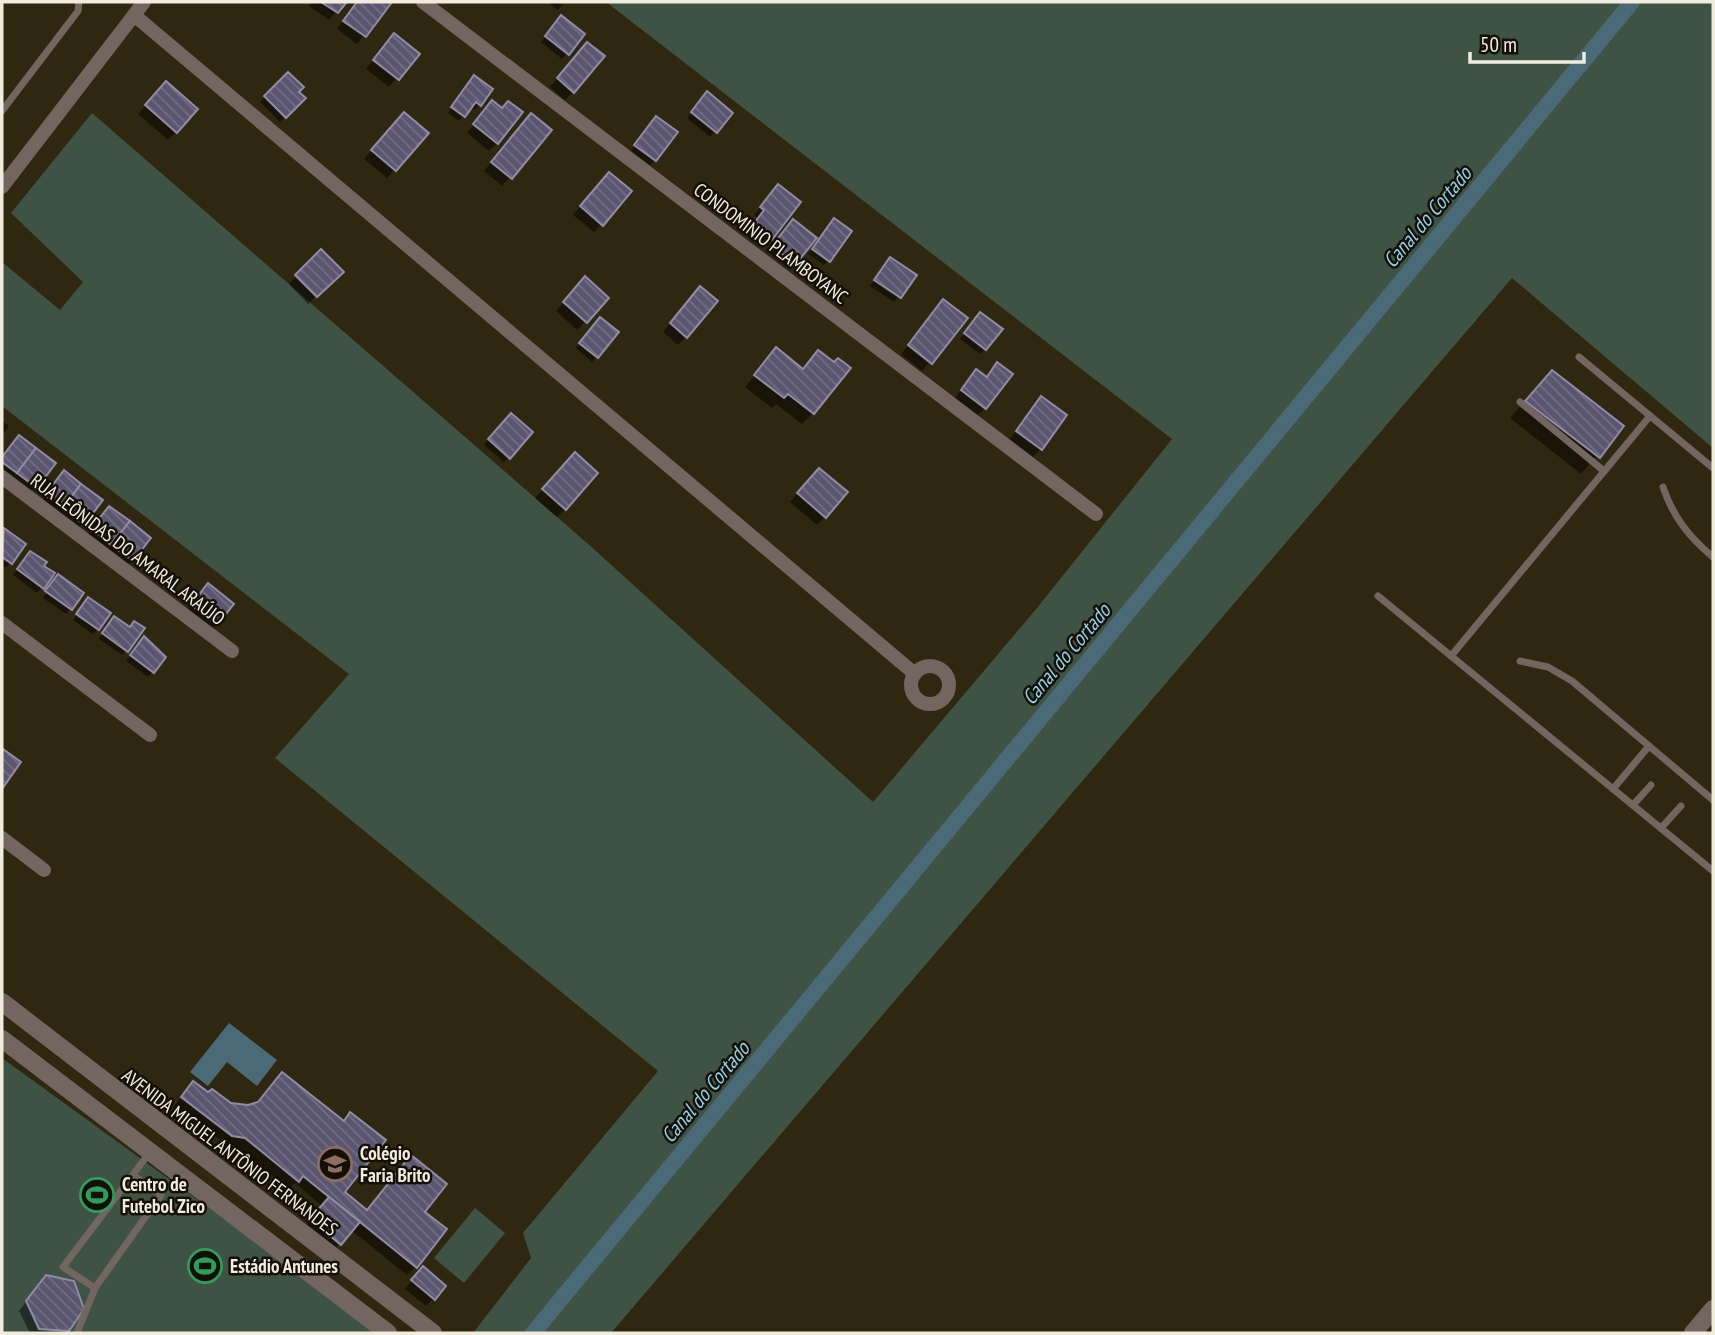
<svg xmlns="http://www.w3.org/2000/svg" width="1715" height="1335" font-family="'PT Sans Narrow',sans-serif">
<defs>
<pattern id="building-back-hatch" width="6" height="6" patternUnits="userSpaceOnUse" patternTransform="scale(1.75)"><rect width="6" height="6" fill="#5b5670"/><path d="M-1 5l2 2M0 0l6 6M5-1l2 2" fill="none" stroke="#736e84"/></pattern>
</defs>
<rect width="100%" height="100%" fill="#2f270f"/>
<g fill="#3f5344">
<polygon points="606,2 1713,2 1713,448 1512,278 611,1333 473,1333 531,1258 523,1233 658,1071 275,758 349,674 2,406 2,262 60,310 83,282 11,213 92,113 587,543 873,802 1037,608 1172,439"/>
<polygon points="2,1058 381,1333 2,1333"/>
<polygon points="475,1208 505,1233 464,1283 434,1258"/>
</g>
<polygon fill="#496a76" points="229,1023 277,1060 257,1086 227,1062 208,1086 190,1072"/>
<g fill="#0007">
<polygon points="312,2 344,2 329,20 309,6"/>
<polygon points="357,2 389,3 357,44 337,29"/>
<polygon points="547,2 565,2 558,10"/>
<polygon points="556,23 583,34 562,59 541,42"/>
<polygon points="386,44 417,54 389,87 366,69"/>
<polygon points="579,52 573,92 565,100 550,87"/>
<polygon points="288,74 303,98 280,122 260,102"/>
<polygon points="469,83 479,105 474,110 470,107 459,121 448,113"/>
<polygon points="159,91 176,132 168,140 138,114"/>
<polygon points="702,99 731,113 710,137 687,118"/>
<polygon points="484,111 497,143 489,151 467,133"/>
<polygon points="396,122 426,133 387,178 364,159"/>
<polygon points="523,123 550,131 502,186 484,171"/>
<polygon points="651,123 655,160 650,165 631,151"/>
<polygon points="601,182 602,224 594,232 573,215"/>
<polygon points="778,186 799,202 763,247 746,234 758,218 754,215"/>
<polygon points="829,225 829,260 824,265 808,254"/>
<polygon points="788,226 794,264 789,269 768,252"/>
<polygon points="321,252 341,272 308,304 289,284"/>
<polygon points="885,264 914,276 894,302 870,286"/>
<polygon points="577,287 607,298 577,330 556,311"/>
<polygon points="692,297 686,337 678,345 663,332"/>
<polygon points="936,310 965,319 922,371 901,354"/>
<polygon points="975,319 985,349 980,354 960,339"/>
<polygon points="595,324 597,357 592,362 576,348"/>
<polygon points="776,350 813,413 802,424 776,404 772,408 745,387"/>
<polygon points="998,365 985,408 977,416 954,399 969,380 985,378"/>
<polygon points="1535,389 1621,427 1581,474 1510,418"/>
<polygon points="1041,399 1041,449 1033,457 1009,440"/>
<polygon points="506,420 509,457 504,462 484,445"/>
<polygon points="2,421 9,426 2,435"/>
<polygon points="14,442 54,464 30,492 2,470 2,458"/>
<polygon points="567,462 565,509 557,517 535,498"/>
<polygon points="59,478 83,523 78,528 42,501"/>
<polygon points="811,478 825,517 817,525 790,502"/>
<polygon points="104,513 132,560 127,565 87,535"/>
<polygon points="4,530 24,544 6,568 2,566"/>
<polygon points="25,558 42,588 37,593 13,575"/>
<polygon points="56,579 71,609 66,614 43,598"/>
<polygon points="203,591 216,624 211,629 187,610"/>
<polygon points="84,605 98,629 93,634 73,620"/>
<polygon points="110,623 129,629 127,650 122,655 99,639"/>
<polygon points="139,644 153,672 148,677 126,661"/>
<polygon points="193,1083 367,1211 422,1212 415,1267 407,1275 351,1230 332,1252 303,1228 322,1206 295,1183 289,1189 236,1146 224,1143 174,1106"/>
<polygon points="415,1277 434,1298 426,1306 405,1289"/>
<polygon points="38,1286 67,1330 64,1333 30,1333 19,1311"/>
</g>
<g fill="none" stroke-linecap="round" stroke-linejoin="round">
<polyline stroke="#496a76" stroke-width="16" points="533,1333 1632,2"/>
</g>
<g fill="url(#building-back-hatch)" stroke="#908ca7" stroke-width="2">
<polygon points="321,2 347,2 338,13"/>
<polygon points="357,2 392,2 366,37 343,21"/>
<polygon points="561,15 585,34 569,55 545,36"/>
<polygon points="394,33 420,54 399,80 373,60"/>
<polygon points="587,42 605,56 574,93 557,78"/>
<polygon points="288,72 304,87 299,92 306,98 286,118 264,96"/>
<polygon points="474,75 493,89 481,106 476,102 465,117 451,107"/>
<polygon points="166,81 198,109 177,133 145,105"/>
<polygon points="707,91 733,113 717,133 691,112"/>
<polygon points="492,100 502,108 508,101 523,112 498,144 473,124"/>
<polygon points="404,112 429,133 396,171 371,150"/>
<polygon points="531,113 552,130 512,179 491,162"/>
<polygon points="656,116 678,132 656,161 634,145"/>
<polygon points="609,172 632,191 603,226 580,206"/>
<polygon points="778,184 801,202 772,240 752,226 764,210 760,207"/>
<polygon points="834,218 852,231 830,262 812,249"/>
<polygon points="793,219 817,238 795,265 772,246"/>
<polygon points="321,249 344,272 317,297 295,275"/>
<polygon points="890,257 917,275 901,298 874,280"/>
<polygon points="585,276 609,298 587,323 563,302"/>
<polygon points="700,286 718,301 687,338 670,323"/>
<polygon points="943,299 968,318 932,364 908,345"/>
<polygon points="980,312 1003,329 986,350 964,333"/>
<polygon points="600,317 619,332 598,358 579,343"/>
<polygon points="776,347 803,369 818,350 834,362 838,358 851,368 814,414 788,394 784,398 754,375"/>
<polygon points="997,362 1013,374 986,409 961,390 976,369 987,377"/>
<polygon points="1552,370 1624,426 1600,458 1525,401"/>
<polygon points="1041,396 1067,415 1042,450 1016,431"/>
<polygon points="511,413 533,432 510,459 488,439"/>
<polygon points="19,435 36,448 17,473 2,462 2,457"/>
<polygon points="36,448 56,463 37,488 17,473"/>
<polygon points="575,452 598,473 566,510 542,489"/>
<polygon points="819,468 848,492 826,518 797,493"/>
<polygon points="64,470 81,484 63,508 45,495"/>
<polygon points="81,484 103,500 84,525 63,508"/>
<polygon points="109,506 130,521 111,545 91,529"/>
<polygon points="130,521 151,538 133,561 111,545"/>
<polygon points="4,528 26,544 12,564 2,557"/>
<polygon points="30,551 47,562 44,566 55,573 44,589 17,569"/>
<polygon points="58,574 84,593 72,610 45,591"/>
<polygon points="208,583 234,604 217,625 191,605"/>
<polygon points="88,597 111,613 99,630 76,614"/>
<polygon points="114,616 130,627 134,621 145,628 128,652 102,633"/>
<polygon points="144,636 166,657 154,673 130,655"/>
<polygon points="3,749 21,762 2,789 2,751"/>
<polygon points="282,1072 344,1121 350,1112 386,1140 345,1192 367,1210 411,1155 447,1184 425,1212 447,1229 417,1268 303,1176 299,1182 245,1138 232,1136 181,1097 193,1081 208,1092 212,1089 231,1103 248,1105 258,1102"/>
<polygon points="329,1197 360,1222 341,1245 310,1219"/>
<polygon points="423,1266 446,1286 435,1300 411,1280"/>
<polygon points="46,1275 74,1281 84,1309 69,1331 39,1329 26,1301"/>
</g>
<g fill="none" stroke-linecap="round" stroke-linejoin="round">
<g stroke="#736560" stroke-width="7">
<polyline points="2,111 78,11 79,2"/>
<polyline points="1579,357 1713,468"/>
<polyline points="1520,402 1604,471"/>
<path d="M 1663,487 C 1673,517 1689,537 1713,557"/>
<polyline points="1378,596 1713,871"/>
<polyline points="1451,656 1650,416"/>
<polyline points="1520,661 1548,667 1572,681 1713,800"/>
<polyline points="1613,789 1649,746"/>
<polyline points="1633,805 1651,785"/>
<polyline points="1661,828 1681,806"/>
<polyline points="133,1175 161,1195 95,1288 63,1267 138,1168 150,1152"/>
<polyline points="77,1333 95,1288"/>
</g>
<g stroke="#736560" stroke-width="14">
<polyline points="423,2 1096,514"/>
<polyline points="134,15 915,674"/>
<polyline points="2,187 144,2"/>
<polyline points="2,477 232,651"/>
<polyline points="2,623 150,735"/>
<circle cx="930" cy="685" r="19"/>
<polyline points="2,838 44,870"/>
</g>
<g stroke="#736560" stroke-width="18">
<polyline points="2,1002 433,1333"/>
<polyline points="2,1039 388,1333"/>
<polyline points="1693,1333 1713,1309"/>
</g>
</g>
<defs>
<g id="school-ring" transform="scale(1.75)"><circle r="9.5" fill="#141007" stroke="#8d6e63" stroke-width="1.5"/><path d="M0-5L7-2L0 1L-7-2ZM-4 1L0 2.5L4 1V4Q0 6-4 4Z" fill="#8d6e63"/></g>
<g id="stadium-ring" transform="scale(1.75)"><circle r="9.5" fill="#141007" stroke="#2e9e5b" stroke-width="1.5"/><path d="M0-5a6.5 5 0 1 0 0 10a6.5 5 0 1 0 0-10ZM-3.5-1.8h7v3.6h-7Z" fill="#2e9e5b"/></g>
</defs>
<g fill-rule="evenodd">
<use href="#school-ring" x="335" y="1164"/>
<use href="#stadium-ring" x="97" y="1195"/>
<use href="#stadium-ring" x="205" y="1266"/>
</g>
<g text-anchor="middle" dominant-baseline="central" stroke-width="5" stroke-linejoin="round" paint-order="stroke">
<g font-size="19" fill="#f1ecde" stroke="#141007">
<text transform="translate(771 243) rotate(37)">CONDOMINIO PLAMBOYANC</text>
<text transform="translate(128 549) rotate(37)">RUA LEÔNIDAS DO AMARAL ARAÚJO</text>
<text transform="translate(230 1152) rotate(37)">AVENIDA MIGUEL ANTÔNIO FERNANDES</text>
</g>
<g font-size="19" font-weight="bold" fill="#f1ecde" stroke="#141007" text-anchor="start">
<text x="360" y="1153">Colégio<tspan x="360" dy="22">Faria Brito</tspan></text>
<text x="122" y="1184">Centro de<tspan x="122" dy="22">Futebol Zico</tspan></text>
<text x="230" y="1266">Estádio Antunes</text>
</g>
<g font-size="21" font-style="italic" fill="#91d2e9" stroke="#141007">
<text transform="translate(1427 217) rotate(-50)">Canal do Cortado</text>
<text transform="translate(1066 654) rotate(-50)">Canal do Cortado</text>
<text transform="translate(705 1092) rotate(-50)">Canal do Cortado</text>
</g>
</g>
<rect width="1715" height="1335" fill="none" stroke="#f1ecde" stroke-width="7"/>
<path d="M1470 52v10h114v-10" fill="none" stroke="#f1ecde" stroke-width="3.5"/>
<text x="1480" y="52" font-size="21" fill="#f1ecde" stroke="#141007" stroke-width="5" paint-order="stroke">50 m</text>
</svg>
